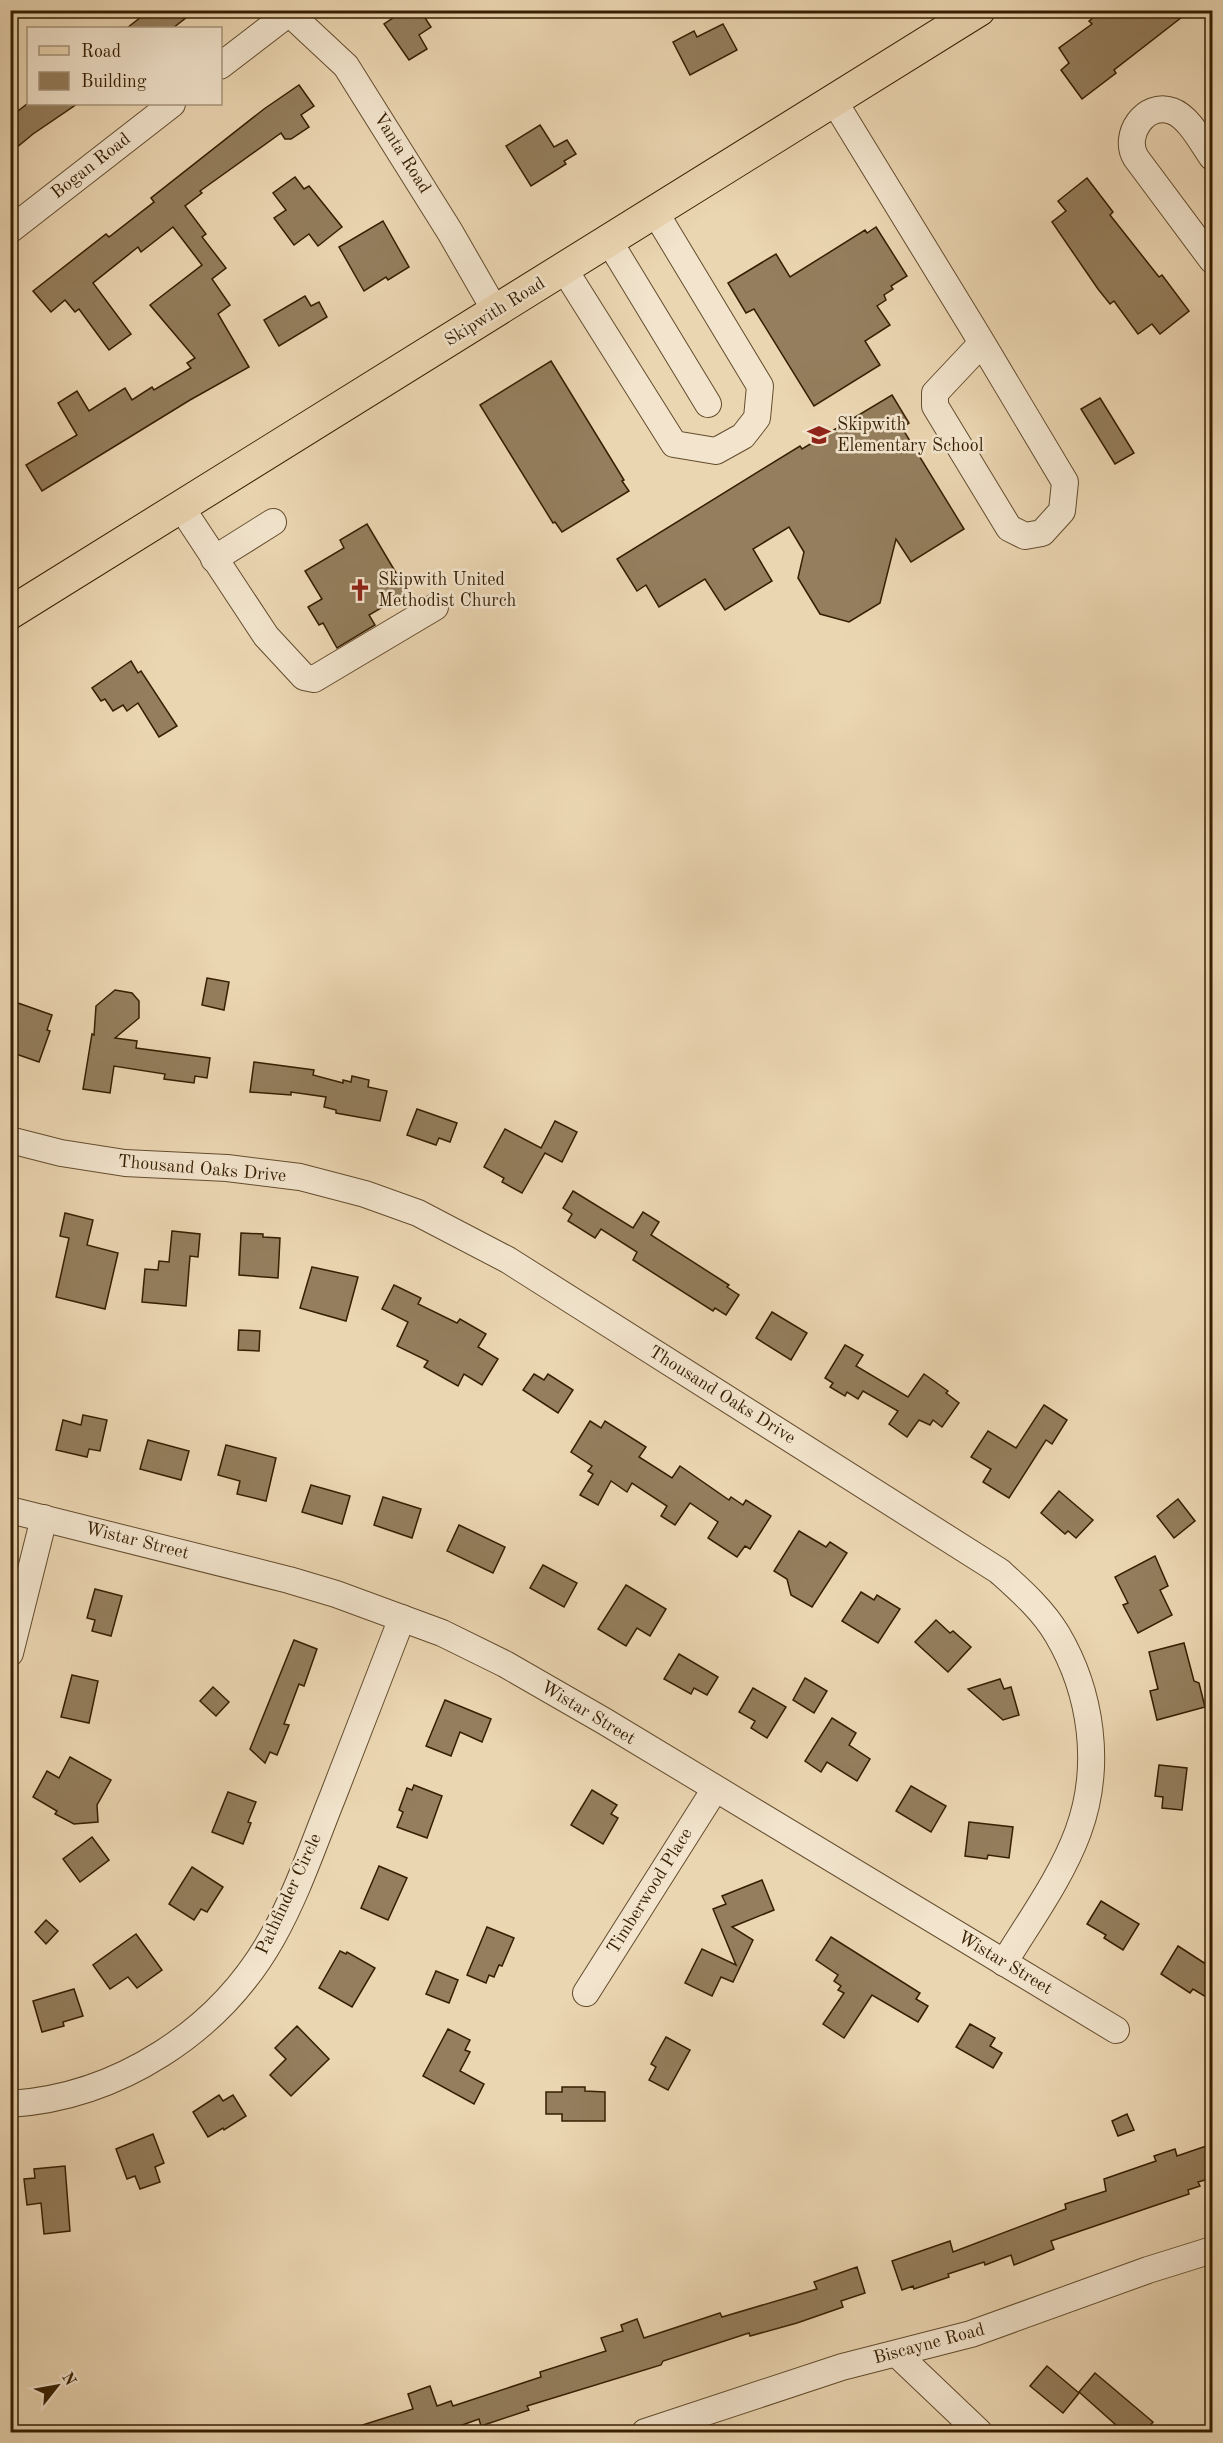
<svg xmlns="http://www.w3.org/2000/svg" width="1223" height="2443" font-family="'Old Standard TT',serif">
<rect width="100%" height="100%" fill="#ebd6b2"/>
<filter id="stains"><feTurbulence type="fractalNoise" baseFrequency=".00333" numOctaves="4"/><feColorMatrix values="0 0 0 0 .2 0 0 0 0 .09 0 0 0 0 .02 0 0 0 .5 -.17"/></filter>
<radialGradient id="worn" r=".72"><stop offset=".6" stop-color="#630" stop-opacity="0"/><stop offset="1" stop-color="#630" stop-opacity=".3"/></radialGradient>
<g fill="#947e5d" stroke="#361e01" stroke-width="1.5">
<polygon points="150,10 196,10 173,28 127,28"/>
<polygon points="405,10 420,10 431,27 419,35 427,49 409,60 384,24"/>
<polygon points="1103,10 1191,10 1114,70 1116,73 1082,99 1061,70 1069,63 1059,48 1092,24 1089,21"/>
<polygon points="723,24 737,50 690,75 673,42 694,31 697,37"/>
<polygon points="299,85 314,106 301,115 309,127 291,139 285,139 281,133 200,191 202,193 185,206 206,234 202,237 226,268 212,279 230,305 218,314 249,367 190,400 42,491 26,465 77,435 58,403 77,391 89,411 125,388 132,400 152,387 154,390 191,368 187,363 195,358 150,305 202,265 173,227 141,252 138,247 93,283 131,334 109,350 79,309 75,312 65,300 51,312 33,291 106,234 109,237 154,202 151,198 264,109"/>
<polygon points="27,104 77,104 33,134 10,153 10,117"/>
<polygon points="540,125 554,147 567,140 576,154 564,161 566,164 531,186 506,146"/>
<polygon points="295,177 304,189 309,186 342,227 318,246 309,234 294,245 274,218 286,210 273,193"/>
<polygon points="1087,178 1113,212 1110,215 1159,277 1162,275 1189,311 1160,334 1152,324 1138,334 1114,301 1110,304 1098,289 1052,222 1066,211 1058,201"/>
<polygon points="383,221 409,267 388,280 386,277 364,291 339,247"/>
<polygon points="876,227 907,276 891,286 893,289 884,295 886,300 877,306 890,325 865,341 880,365 814,406 754,309 746,313 728,283 776,254 790,277 865,230 867,233"/>
<polygon points="305,296 311,306 319,302 327,317 279,346 264,320"/>
<polygon points="551,361 624,480 622,481 629,491 562,532 555,522 553,523 480,405"/>
<polygon points="892,395 909,423 902,428 964,529 911,562 896,539 880,603 849,622 820,614 798,578 804,552 789,527 753,549 772,581 725,610 705,579 659,607 646,585 637,591 617,559 800,446 802,449"/>
<polygon points="1100,398 1134,453 1115,464 1081,409"/>
<polygon points="367,524 402,583 400,585 405,594 369,615 375,625 337,648 323,623 319,625 308,607 322,599 305,571 344,548 340,540"/>
<polygon points="131,661 138,673 141,671 177,726 159,737 138,703 127,711 123,705 113,711 105,699 101,701 92,688"/>
<polygon points="207,978 229,982 224,1010 202,1005"/>
<polygon points="115,990 132,993 139,1001 139,1018 115,1038 137,1041 136,1048 210,1058 207,1078 195,1076 194,1083 164,1079 165,1074 114,1066 110,1093 83,1089 92,1034 94,1035 96,1006"/>
<polygon points="18,1003 52,1015 47,1030 50,1031 39,1062 16,1054 17,1051 10,1048 10,1025"/>
<polygon points="254,1062 314,1070 313,1075 343,1083 343,1080 351,1082 352,1076 369,1080 368,1087 387,1091 380,1121 336,1113 336,1110 324,1107 326,1097 291,1092 291,1095 250,1092"/>
<polygon points="417,1109 457,1123 450,1142 439,1138 436,1145 407,1135"/>
<polygon points="555,1121 577,1132 562,1162 545,1153 522,1193 502,1182 504,1178 484,1167 505,1129 541,1148"/>
<polygon points="573,1191 633,1228 643,1212 659,1222 651,1235 729,1285 727,1287 739,1295 726,1315 715,1308 713,1311 633,1260 637,1252 601,1229 595,1238 568,1221 572,1214 563,1208"/>
<polygon points="65,1213 93,1220 87,1245 118,1253 105,1309 56,1297 69,1238 60,1236"/>
<polygon points="172,1231 200,1234 198,1257 190,1256 186,1306 142,1302 145,1269 158,1270 159,1261 169,1262"/>
<polygon points="241,1233 263,1234 263,1237 280,1238 278,1278 239,1275"/>
<polygon points="312,1267 358,1277 346,1321 300,1308"/>
<polygon points="394,1285 421,1298 418,1304 457,1323 460,1319 486,1334 478,1347 498,1359 482,1385 464,1374 458,1386 424,1367 428,1361 397,1346 408,1322 382,1309"/>
<polygon points="772,1312 807,1333 791,1360 756,1338"/>
<polygon points="239,1330 260,1331 259,1351 238,1350"/>
<polygon points="845,1345 863,1355 856,1366 908,1397 924,1374 948,1391 946,1393 959,1403 942,1427 933,1420 930,1425 919,1420 907,1437 889,1424 898,1411 863,1391 858,1399 847,1392 845,1396 830,1387 833,1383 825,1378"/>
<polygon points="534,1374 544,1380 548,1374 573,1390 558,1413 523,1390"/>
<polygon points="1044,1405 1067,1420 1052,1444 1046,1440 1009,1498 983,1482 991,1469 971,1457 988,1431 1016,1448"/>
<polygon points="83,1415 107,1420 100,1451 89,1449 87,1457 56,1450 63,1420 81,1425"/>
<polygon points="590,1421 601,1428 605,1421 646,1447 639,1457 672,1478 680,1466 729,1500 731,1497 743,1505 746,1500 771,1516 750,1549 745,1546 737,1557 708,1538 718,1522 690,1503 675,1525 661,1516 667,1506 632,1483 627,1492 611,1481 598,1505 580,1495 593,1474 588,1471 592,1466 571,1452"/>
<polygon points="148,1440 189,1451 181,1480 140,1469"/>
<polygon points="226,1445 276,1458 266,1501 237,1494 240,1481 218,1475"/>
<polygon points="311,1485 350,1496 342,1524 302,1512"/>
<polygon points="1059,1491 1093,1520 1076,1538 1068,1531 1065,1534 1041,1513"/>
<polygon points="383,1497 421,1509 412,1538 374,1525"/>
<polygon points="1178,1499 1195,1521 1174,1538 1157,1516"/>
<polygon points="459,1525 505,1547 493,1573 447,1551"/>
<polygon points="799,1531 826,1547 830,1542 847,1553 812,1607 791,1595 787,1579 774,1571"/>
<polygon points="1155,1556 1168,1586 1160,1590 1172,1615 1138,1633 1123,1605 1128,1603 1115,1577"/>
<polygon points="543,1565 577,1583 564,1607 530,1588"/>
<polygon points="626,1585 666,1609 650,1636 637,1628 626,1646 598,1629"/>
<polygon points="95,1589 122,1596 111,1636 92,1631 95,1620 87,1618"/>
<polygon points="861,1592 874,1600 877,1595 900,1609 878,1643 842,1621"/>
<polygon points="936,1620 950,1633 953,1631 971,1647 948,1672 915,1642"/>
<polygon points="294,1640 317,1649 304,1686 299,1684 284,1724 289,1725 277,1755 270,1752 265,1763 250,1749"/>
<polygon points="1184,1643 1194,1681 1199,1683 1205,1707 1157,1720 1150,1691 1158,1689 1149,1652"/>
<polygon points="679,1654 718,1677 707,1695 694,1688 691,1694 664,1679"/>
<polygon points="72,1675 98,1681 89,1723 61,1717"/>
<polygon points="805,1678 827,1691 814,1713 793,1700"/>
<polygon points="1000,1679 1004,1689 1011,1687 1019,1715 1003,1720 968,1689"/>
<polygon points="213,1687 229,1702 216,1716 200,1701"/>
<polygon points="753,1688 786,1707 767,1738 751,1728 755,1721 739,1712"/>
<polygon points="445,1700 491,1719 482,1742 460,1732 451,1756 426,1746"/>
<polygon points="832,1718 856,1733 849,1745 870,1759 857,1781 827,1762 821,1772 805,1761"/>
<polygon points="70,1757 111,1780 97,1805 98,1822 74,1824 55,1814 57,1811 33,1797 47,1771 59,1778"/>
<polygon points="1159,1765 1187,1768 1182,1810 1162,1808 1163,1797 1155,1796"/>
<polygon points="414,1785 442,1796 427,1838 397,1827 403,1812 399,1810 407,1788 412,1790"/>
<polygon points="911,1786 946,1806 931,1832 896,1811"/>
<polygon points="592,1790 617,1805 611,1814 618,1818 603,1844 571,1825"/>
<polygon points="228,1792 256,1802 248,1822 251,1823 243,1844 212,1832"/>
<polygon points="969,1822 1013,1827 1009,1858 988,1855 987,1859 965,1856"/>
<polygon points="92,1837 109,1860 80,1882 63,1859"/>
<polygon points="379,1866 407,1878 388,1920 361,1908"/>
<polygon points="192,1867 223,1887 207,1912 201,1909 194,1920 169,1904"/>
<polygon points="762,1880 774,1910 732,1927 753,1940 733,1982 721,1977 712,1996 685,1983 702,1949 736,1965 713,1909 726,1904 722,1896"/>
<polygon points="1101,1901 1139,1924 1123,1950 1104,1938 1106,1935 1087,1924"/>
<polygon points="46,1920 58,1931 46,1944 35,1932"/>
<polygon points="487,1927 514,1938 502,1966 499,1965 494,1977 489,1975 486,1983 467,1975"/>
<polygon points="136,1934 162,1970 137,1988 128,1977 110,1989 93,1965"/>
<polygon points="831,1937 920,1993 916,1999 928,2006 918,2022 872,1995 844,2038 823,2024 844,1993 838,1990 841,1986 834,1981 838,1975 816,1960"/>
<polygon points="1178,1946 1212,1968 1212,1986 1206,1997 1193,1989 1190,1993 1161,1974"/>
<polygon points="340,1951 346,1954 347,1952 375,1968 352,2007 319,1988"/>
<polygon points="436,1971 458,1980 449,2003 426,1994"/>
<polygon points="74,1989 83,2016 63,2022 64,2026 42,2032 33,2001"/>
<polygon points="970,2024 995,2038 990,2046 1002,2053 993,2068 956,2047"/>
<polygon points="297,2026 329,2059 291,2096 270,2075 286,2059 275,2048"/>
<polygon points="448,2029 470,2040 465,2050 470,2052 460,2071 484,2084 474,2104 423,2076"/>
<polygon points="666,2037 690,2050 668,2090 649,2080 656,2067 651,2064"/>
<polygon points="562,2087 585,2087 585,2091 605,2092 605,2121 562,2121 562,2114 546,2114 546,2092 562,2092"/>
<polygon points="219,2095 223,2101 233,2095 246,2116 224,2130 223,2128 208,2137 193,2112"/>
<polygon points="1127,2114 1134,2130 1118,2136 1112,2121"/>
<polygon points="153,2134 164,2163 155,2167 160,2182 140,2189 135,2176 127,2179 116,2149"/>
<polygon points="1212,2144 1212,2178 1198,2182 1200,2186 1188,2190 1189,2194 1051,2241 1054,2249 1014,2265 1011,2255 985,2265 984,2262 948,2274 949,2277 914,2289 913,2286 902,2290 892,2261 950,2241 953,2252 1066,2209 1065,2204 1106,2191 1104,2179 1156,2161 1154,2156 1175,2149 1177,2156"/>
<polygon points="65,2166 70,2231 44,2234 41,2203 27,2205 24,2179 35,2178 34,2169"/>
<polygon points="857,2267 865,2293 841,2301 843,2307 797,2323 750,2336 749,2333 663,2361 661,2365 527,2406 529,2410 481,2426 479,2419 440,2433 351,2433 350,2429 413,2409 408,2394 430,2386 437,2406 451,2401 453,2406 541,2377 540,2372 606,2351 601,2338 623,2331 621,2325 637,2319 644,2338 720,2313 722,2317 817,2289 814,2282"/>
<polygon points="1047,2366 1079,2393 1063,2413 1030,2386"/>
<polygon points="1095,2373 1153,2422 1144,2433 1125,2433 1079,2392"/>
</g>
<g fill="none" stroke-linecap="round" stroke-linejoin="round">
<g stroke="#634c2d" stroke-width="28">
<g id="minor">
<polyline points="286,10 346,66 450,232 496,312"/>
<polyline points="220,66 293,10"/>
<polyline points="834,101 973,328 982,343 1065,482 1062,511 1042,533 1025,536 1009,528 935,406 935,393 982,343"/>
<path d="M 1212,157 C 1202,143 1189,117 1172,111 C 1145,101 1122,136 1136,158 L 1212,260"/>
<polyline points="10,230 172,104"/>
<polyline points="609,241 708,404"/>
<polyline points="564,269 674,444 716,451 743,436 757,418 760,386 655,212"/>
<polyline points="181,507 266,636 304,677 314,679 435,607"/>
<polyline points="214,559 273,522"/>
<path d="M 10,1140 L 61,1153 L 125,1163 L 227,1168 L 300,1177 L 365,1194 L 418,1213 L 508,1260 L 999,1571 C 1020,1590 1042,1609 1057,1634 C 1092,1693 1102,1767 1078,1832 C 1061,1878 1030,1920 1004,1963"/>
<polyline points="10,1510 289,1580 336,1594 442,1633 505,1664 604,1721 1116,2030"/>
<polyline points="10,1653 44,1518"/>
<polyline points="586,1993 715,1789"/>
<path d="M 10,2104 C 118,2097 219,2032 272,1938 C 297,1894 314,1843 333,1796 C 356,1737 379,1677 402,1618"/>
<polyline points="897,2354 979,2432"/>
<polyline points="645,2432 842,2367 971,2334 1148,2270 1212,2250"/>
</g>
</g>
<g stroke="#361e01" stroke-width="34">
<polyline id="major" points="10,613 979,10"/>
</g>
<use href="#minor" stroke="#f2e4cd" stroke-width="26"/>
<use href="#major" stroke="#ebd6b2" stroke-width="32"/>
</g>
<defs>
<g id="school-bare" transform="scale(1.8)"><path d="M0-5L7-2L0 1L-7-2ZM-4 1L0 2.5L4 1V4Q0 6-4 4Z" fill="#8f2418" stroke="#f2e4cd" stroke-width="2.5" paint-order="stroke"/></g>
<g id="church-bare" transform="scale(1.8)"><path d="M-1.2-6h2.4v3.5h3.3v2.4h-3.3V6h-2.4V-.1h-3.3v-2.4h3.3Z" fill="#8f2418" stroke="#f2e4cd" stroke-width="2.5" paint-order="stroke"/></g>
</defs>
<g fill-rule="evenodd">
<use href="#school-bare" x="819" y="435"/>
<use href="#church-bare" x="360" y="590"/>
</g>
<g text-anchor="middle" dominant-baseline="central" stroke-width="5" stroke-linejoin="round" paint-order="stroke">
<g font-size="18" fill="#361e01" stroke="#f2e4cd">
<text transform="translate(402 153) rotate(58)">Vanta Road</text>
<text transform="translate(91 166) rotate(-38)">Bogan Road</text>
<text transform="translate(495 312) rotate(-32)">Skipwith Road</text>
<text transform="translate(202 1169) rotate(5)">Thousand Oaks Drive</text>
<text transform="translate(722 1395) rotate(32)">Thousand Oaks Drive</text>
<text transform="translate(137 1541) rotate(14)">Wistar Street</text>
<text transform="translate(588 1713) rotate(31)">Wistar Street</text>
<text transform="translate(650 1891) rotate(-58)">Timberwood Place</text>
<text transform="translate(289 1894) rotate(-65)">Pathfinder Circle</text>
<text transform="translate(1005 1963) rotate(31)">Wistar Street</text>
<text transform="translate(929 2344) rotate(-15)">Biscayne Road</text>
</g>
<g font-size="18" fill="#361e01" stroke="#f2e4cd" text-anchor="start">
<text x="837" y="425">Skipwith<tspan x="837" dy="21">Elementary School</tspan></text>
<text x="378" y="580">Skipwith United<tspan x="378" dy="21">Methodist Church</tspan></text>
</g>
</g>
<rect width="1223" height="2443" fill="none" stroke="#ebd6b2" stroke-width="36"/>
<rect x="12" y="12" width="1199" height="2419" fill="none" stroke="#361e01" stroke-width="3"/>
<rect x="18" y="18" width="1187" height="2407" fill="none" stroke="#361e01" stroke-width="1.5"/>
<rect x="27" y="27" width="195" height="78" fill="#f2e4cd" stroke="#a7957b" stroke-width="1.5"/>
<rect x="39" y="46" width="30" height="9" fill="#ebd6b2" stroke="#a7957b" stroke-width="1.5"/>
<text x="81" y="57" font-size="18" fill="#361e01">Road</text>
<rect x="39" y="72" width="30" height="18" fill="#947e5d" stroke="#a7957b" stroke-width="1.5"/>
<text x="81" y="87" font-size="18" fill="#361e01">Building</text>
<g transform="translate(57 2386) rotate(59)" stroke="#f2e4cd" stroke-width="4.5" paint-order="stroke">
<path d="M0-4.5L10 22L0 15L-10 22Z" fill="#361e01"/>
<text y="-9" font-size="16" font-weight="bold" text-anchor="middle" fill="#361e01">N</text>
</g>
<rect width="100%" height="100%" filter="url(#stains)"/>
<rect width="100%" height="100%" fill="url(#worn)"/>
</svg>
